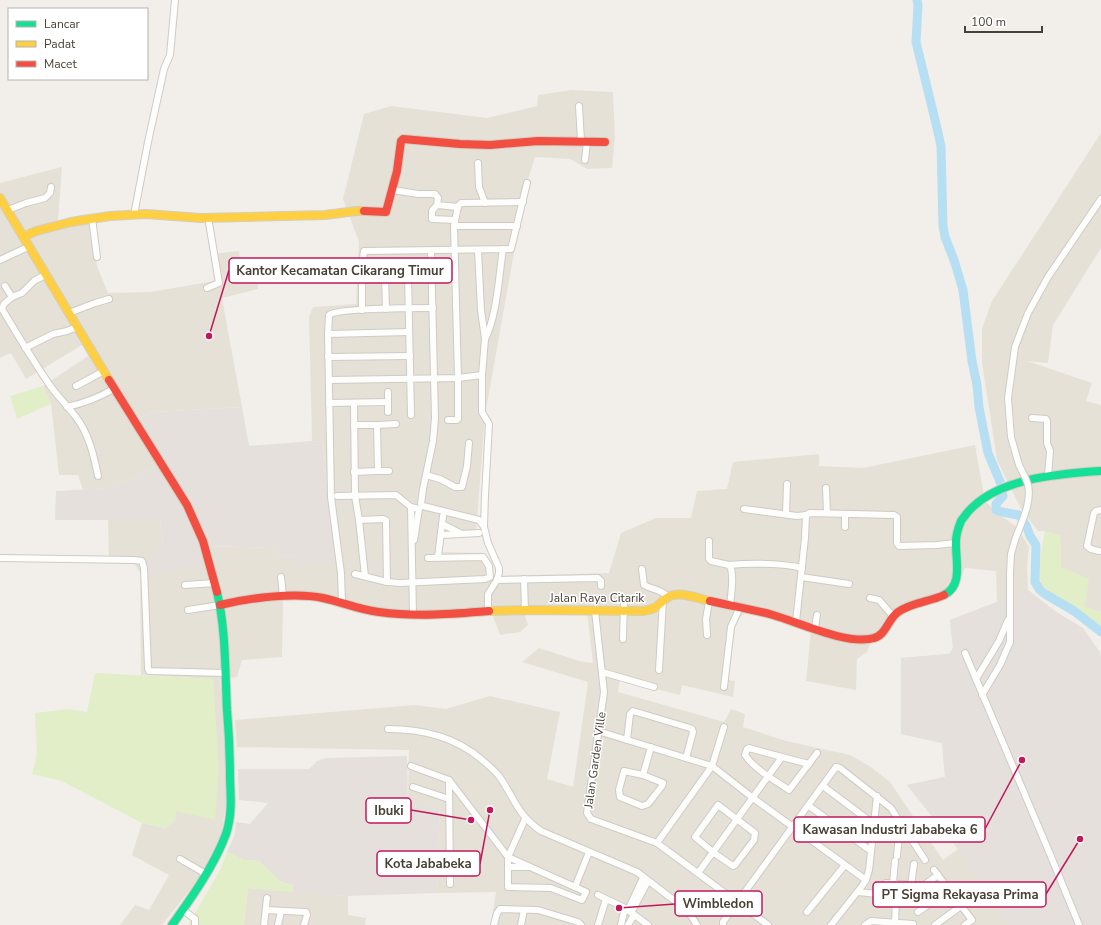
<svg xmlns="http://www.w3.org/2000/svg" width="1101" height="925" font-family="'Nunito Sans',sans-serif">
<rect width="100%" height="100%" fill="#f2efea"/>
<g fill="#e6e1d7" fill-rule="evenodd">
<path d="M 572,90 L 613,92 L 615,137 L 612,168 L 587,169 L 570,159 L 535,157 L 526,186 L 485,415 L 476,533 L 442,535 L 438,552 L 483,553 L 491,565 L 493,576 L 609,573 L 621,533 L 656,518 L 691,518 L 697,491 L 727,489 L 733,462 L 819,454 L 819,466 L 863,468 L 975,445 L 985,501 L 998,514 L 1017,527 L 1029,547 L 1027,567 L 1028,590 L 1077,628 L 1101,656 L 1101,925 L 491,925 L 496,892 L 436,893 L 440,803 L 408,802 L 409,750 L 237,747 L 235,720 L 414,705 L 446,709 L 490,696 L 560,712 L 547,779 L 573,787 L 588,682 L 522,662 L 539,648 L 579,661 L 593,663 L 587,611 L 524,612 L 528,625 L 520,632 L 500,635 L 492,613 L 403,618 L 309,599 L 283,600 L 282,657 L 242,660 L 237,677 L 220,679 L 227,768 L 226,805 L 221,836 L 204,872 L 162,925 L 120,925 L 135,905 L 149,910 L 169,875 L 132,855 L 142,823 L 166,828 L 176,811 L 213,679 L 141,675 L 140,573 L 133,561 L 109,561 L 108,520 L 160,520 L 163,548 L 213,561 L 209,546 L 272,548 L 280,556 L 297,557 L 297,565 L 328,494 L 323,442 L 312,441 L 309,317 L 313,307 L 356,304 L 359,242 L 343,199 L 364,114 L 391,106 L 487,118 L 537,106 L 538,95 ZM 965,568 L 996,571 L 997,602 L 950,620 L 953,648 L 949,654 L 901,658 L 901,734 L 942,743 L 945,777 L 907,785 L 958,849 L 943,860 L 890,782 L 871,767 L 850,755 L 786,741 L 743,727 L 745,714 L 731,709 L 724,722 L 618,692 L 620,680 L 680,695 L 682,685 L 733,697 L 735,681 L 729,680 L 735,623 L 747,610 L 811,630 L 806,681 L 856,690 L 857,659 L 867,652 L 871,642 L 900,610 L 957,587 Z"/>
<polygon points="1101,133 1101,248 1053,325 1048,363 1027,361 1092,383 1086,401 1101,405 1101,612 1085,607 1061,567 1060,536 1045,531 1038,531 1020,507 997,460 982,363 982,328 992,301"/>
<polygon points="62,167 58,221 91,213 97,266 108,293 151,292 214,281 211,254 239,251 241,268 257,267 258,289 222,298 242,407 152,412 138,419 165,461 131,480 109,488 83,490 78,475 59,475 51,404 43,386 88,356 82,345 26,379 11,353 0,358 0,183"/>
<polygon points="248,888 348,896 348,915 366,918 365,925 244,925"/>
</g>
<g fill="#e5e0db">
<polygon points="242,407 249,446 312,441 323,442 328,494 337,565 297,565 297,557 280,556 272,548 210,546 213,561 146,578 146,558 163,548 160,520 55,520 56,491 109,488 131,480 165,461 138,419 152,412"/>
<polygon points="1028,590 1043,604 1083,628 1100,652 1101,658 1101,925 1008,925 958,849 907,785 945,777 942,743 901,734 901,658 949,654 953,648 950,620"/>
<polygon points="407,756 408,801 440,803 436,893 348,896 292,892 293,885 281,882 259,861 244,860 227,852 235,834 236,822 250,824 268,803 239,800 238,769 309,769 317,761 326,758"/>
</g>
<g fill="#e1eec8">
<polygon points="43,386 51,404 17,419 10,396"/>
<path d="M 1045,531 L 1060,535 L 1061,567 L 1089,579 L 1085,607 L 1101,612 L 1101,627 C 1081,612 1060,601 1041,585 C 1038,567 1041,549 1045,531 Z"/>
<polygon points="95,673 213,679 219,769 215,820 176,811 175,821 166,828 142,823 62,781 32,774 37,754 35,713 69,709 87,712"/>
<polygon points="227,852 244,860 259,861 281,882 293,885 292,892 248,888 244,925 188,925 220,870"/>
</g>
<g fill="none" stroke-linecap="round" stroke-linejoin="round">
<polyline stroke="#b7dff3" stroke-width="9" points="917,0 918,5 916,42 937,128 941,146 943,226 945,237 954,260 963,290 972,361 977,385 979,407 988,453 1001,484 1003,496 996,504 996,510 1002,512 1019,515 1026,525 1030,536 1036,545 1035,582 1040,590 1045,594 1074,611 1101,632"/>
<g stroke="#cecbc6" stroke-width="8">
<g id="street">
<polyline points="579,106 581,141"/>
<polyline points="585,160 587,142"/>
<polyline points="478,163 479,187 485,203"/>
<polyline points="393,190 418,194 435,194 438,198 437,205 458,207"/>
<polyline points="437,205 432,211 432,219 455,220"/>
<polyline points="8,210 26,203 45,198 50,193 51,187"/>
<polyline points="134,215 148,142 164,69 170,55 175,0"/>
<polyline points="92,218 97,257"/>
<polyline points="454,226 517,226"/>
<polyline points="478,250 481,310 485,339 482,375 482,412 489,424 485,495 484,526"/>
<polyline points="431,251 435,418 433,441 423,489 421,504 423,506 479,520 484,527 488,543 499,568 499,573 497,580 488,594 488,611"/>
<polyline points="0,260 28,247"/>
<path d="M 45,275 L 34,281 L 22,293 L 12,297 L 4,304 L 2,309 C 17,334 32,359 49,384 C 57,396 67,405 76,417 C 89,434 94,456 98,476"/>
<polyline points="375,276 408,275 411,415"/>
<polyline points="385,276 386,309"/>
<polyline points="5,286 12,297"/>
<polyline points="207,288 219,283 208,217"/>
<polyline points="362,310 362,266 364,251 511,249 527,183"/>
<polyline points="69,313 95,303 109,299"/>
<polyline points="328,334 409,332"/>
<path d="M 485,339 C 497,316 499,275 503,249"/>
<polyline points="25,348 53,334 67,331 77,327"/>
<polyline points="328,357 410,356"/>
<polyline points="329,380 458,378 482,375"/>
<polyline points="76,386 104,371"/>
<polyline points="388,392 388,412"/>
<polyline points="329,403 388,402"/>
<polyline points="354,403 355,496 359,520 365,576"/>
<path d="M 67,407 C 85,403 100,397 115,388"/>
<polyline points="1032,418 1046,419 1047,421 1047,443 1050,451 1048,476"/>
<polyline points="448,420 457,420 458,419 458,378 454,226 458,206 461,203 523,202"/>
<polyline points="354,425 377,425 378,471 354,472"/>
<polyline points="377,425 396,424"/>
<polyline points="1019,465 1011,437 1008,398 1015,347 1028,313 1048,277 1101,199"/>
<polyline points="378,471 389,471"/>
<polyline points="426,475 440,479 455,487 462,487 467,466 469,443"/>
<polyline points="826,488 827,513"/>
<polyline points="337,496 396,495 411,507 413,615"/>
<polyline points="411,507 419,509 414,540"/>
<polyline points="744,509 797,516 806,515"/>
<polyline points="786,514 787,484"/>
<polyline points="359,520 383,519 386,520 387,582"/>
<polyline points="442,524 460,533"/>
<polyline points="845,527 845,514"/>
<polyline points="442,535 479,533"/>
<path d="M 709,541 L 709,559 L 711,561 L 729,565 C 735,572 731,596 730,605"/>
<polyline points="1099,551 1091,549 1087,546 1094,513 1096,511 1101,510"/>
<polyline points="438,557 443,516"/>
<polyline points="0,558 134,560 142,561 144,568 148,668 149,671 225,673"/>
<path d="M 729,565 C 749,563 783,563 802,568"/>
<path d="M 642,569 L 644,585 C 653,590 661,589 668,597"/>
<polyline points="355,574 387,582 400,583 485,579 490,577 489,566 483,557 428,558"/>
<polyline points="281,577 283,596"/>
<polyline points="801,577 849,584"/>
<polyline points="524,579 525,610"/>
<polyline points="497,580 598,578 601,581 601,586"/>
<polyline points="185,585 215,583"/>
<polyline points="621,597 624,602 623,639"/>
<polyline points="870,598 879,600 893,616"/>
<path d="M 342,603 L 341,573 L 331,497 L 328,334 L 329,315 C 338,308 416,308 433,308"/>
<polyline points="188,610 220,605"/>
<polyline points="595,611 604,692 587,813 591,819 657,843 768,925"/>
<polyline points="796,622 805,538 806,515 810,513 894,515 897,517 897,543 899,546 937,545 956,543"/>
<polyline points="815,628 817,615"/>
<polyline points="707,635 706,619 709,602"/>
<polyline points="965,653 1050,854 1079,925"/>
<polyline points="659,670 663,600"/>
<polyline points="602,672 654,687"/>
<polyline points="976,679 999,641 1008,620"/>
<polyline points="724,687 731,627 740,607"/>
<polyline points="982,695 1000,665 1010,642 1010,573 1011,554 1015,540"/>
<path d="M 388,729 C 422,729 454,736 481,759 C 487,764 494,770 499,776 C 514,797 517,815 541,831 L 637,872 L 688,911 L 697,925"/>
<polyline points="598,731 712,766 753,798 866,880"/>
<polyline points="627,740 630,714 633,711 690,728 692,729 693,732 686,758"/>
<polyline points="782,757 809,764"/>
<polyline points="411,766 449,780 508,857 586,892 582,900 551,888 508,887 508,857 525,819"/>
<polygon points="624,771 643,775 663,783 662,786 648,804 642,806 620,797 619,790"/>
<polyline points="643,775 651,747"/>
<polyline points="449,780 450,884"/>
<polyline points="823,786 875,825"/>
<polyline points="413,787 449,799"/>
<polygon points="718,805 755,833 754,840 735,865 733,866 714,853 695,837"/>
<polyline points="809,806 871,851"/>
<polyline points="900,822 925,860"/>
<polyline points="657,843 712,766 724,727"/>
<polyline points="897,856 900,822"/>
<polyline points="180,859 206,874"/>
<polyline points="508,867 528,867"/>
<polyline points="934,870 972,920 965,925"/>
<path d="M 698,873 L 782,757 L 749,748 L 747,749 L 745,755 C 754,769 776,781 789,790 L 817,753"/>
<polyline points="886,883 923,886 938,875"/>
<polyline points="893,883 895,861"/>
<polyline points="911,885 914,864"/>
<polyline points="575,887 589,852"/>
<polyline points="858,892 896,896 895,925"/>
<polyline points="598,895 625,908 648,925"/>
<polyline points="183,910 195,919 195,925"/>
<polyline points="266,910 306,912 307,915 304,925"/>
<polyline points="628,910 643,878"/>
<polyline points="632,911 648,881"/>
<polyline points="807,912 845,865"/>
<polyline points="918,912 949,890"/>
<polyline points="264,925 267,898"/>
<polyline points="278,925 281,911"/>
<polyline points="494,925 497,913 500,909 538,910 578,922 581,925"/>
<polyline points="521,925 524,910"/>
<polyline points="598,925 606,899"/>
<polyline points="621,925 625,908"/>
<polyline points="628,925 634,915"/>
<polyline points="723,925 723,922 836,767 840,768 891,808 900,822 875,821"/>
<polyline points="831,925 862,886 866,880 869,870 877,796"/>
<polyline points="865,925 871,921 913,924"/>
<polyline points="935,925 961,906"/>
</g>
</g>
<g stroke="#d3cec2" stroke-width="10">
<g id="fast">
<path d="M 944,595 C 964,585 955,559 956,541 C 956,535 959,526 961,521 C 963,518 965,516 967,513 C 996,478 1058,474 1101,471"/>
<path d="M 172,925 C 192,897 214,866 226,834 C 232,816 231,798 230,780 C 230,756 229,733 227,710 C 225,671 226,630 217,592"/>
</g>
</g>
<g stroke="#d3cec2" stroke-width="10">
<g id="slow">
<polyline points="0,198 109,380"/>
<polyline points="23,237 36,231 71,222 110,216 146,214 201,218 325,215 356,211 364,211"/>
<path d="M 489,611 L 524,610 L 643,611 C 660,609 658,602 670,596 C 682,591 698,599 710,601"/>
</g>
</g>
<g stroke="#d3cec2" stroke-width="10">
<g id="jam">
<polyline points="364,211 386,212 397,171 401,141 403,139 460,144 490,145 538,141 605,142"/>
<polyline points="109,380 187,505 203,541 217,592"/>
<path d="M 710,601 C 731,606 752,609 773,615 C 798,622 848,646 874,638 C 886,635 888,619 898,612 C 912,602 929,602 944,595"/>
<path d="M 220,605 C 249,598 294,592 323,598 C 342,602 360,610 379,612 C 416,617 453,614 489,611"/>
</g>
</g>
<use href="#street" stroke="#fdfdfc" stroke-width="6"/>
<use href="#fast" stroke="#16e098" stroke-width="8"/>
<use href="#slow" stroke="#ffcf43" stroke-width="8"/>
<use href="#jam" stroke="#f24e42" stroke-width="8"/>
<g stroke="#cecbc6" stroke-width="8" stroke-linecap="butt">
<path id="street-bridge" d="M 1015,540 C 1021,523 1032,503 1028,485 C 1026,478 1022,471 1019,465"/>
</g>
<use href="#street-bridge" stroke="#fdfdfc" stroke-width="6"/>
</g>
<g text-anchor="middle" dominant-baseline="central" stroke-width="3" stroke-linejoin="round" paint-order="stroke">
<g font-size="12" fill="#494035" stroke="#fff">
<text x="597" y="598">Jalan Raya Citarik</text>
<text transform="translate(595 760) rotate(-82)">Jalan Garden Ville</text>
</g>
</g>
<path fill="none" stroke="#c2185b" stroke-width="1.5" d="M209 336L229 270M471 820L411 810M1022 760L985 829M490 810L480 864M1080 839L1046 894M619 908L675 904"/>
<g fill="#c2185b" stroke="#fff" stroke-width="1.5">
<circle cx="209" cy="336" r="4"/>
<circle cx="471" cy="820" r="4"/>
<circle cx="1022" cy="760" r="4"/>
<circle cx="490" cy="810" r="4"/>
<circle cx="1080" cy="839" r="4"/>
<circle cx="619" cy="908" r="4"/>
</g>
<g fill="#fff" stroke="#c2185b" stroke-width="1.5">
<rect x="229" y="258" width="223" height="25" rx="4"/>
<rect x="366" y="798" width="45" height="25" rx="4"/>
<rect x="794" y="817" width="191" height="25" rx="4"/>
<rect x="377" y="851" width="103" height="25" rx="4"/>
<rect x="873" y="882" width="173" height="25" rx="4"/>
<rect x="675" y="891" width="87" height="25" rx="4"/>
</g>
<g font-size="13" text-anchor="middle" font-weight="bold" fill="#494035">
<text x="340" y="275">Kantor Kecamatan Cikarang Timur</text>
<text x="389" y="815">Ibuki</text>
<text x="890" y="834">Kawasan Industri Jababeka 6</text>
<text x="428" y="868">Kota Jababeka</text>
<text x="960" y="899">PT Sigma Rekayasa Prima</text>
<text x="718" y="908">Wimbledon</text>
</g>
<rect x="8" y="8" width="140" height="72" fill="#ffffff" stroke="#b6b3ae"/>
<rect x="16" y="21" width="20" height="6" fill="#16e098" stroke="#b6b3ae"/>
<text x="44" y="28" font-size="12" fill="#494035">Lancar</text>
<rect x="16" y="41" width="20" height="6" fill="#ffcf43" stroke="#b6b3ae"/>
<text x="44" y="48" font-size="12" fill="#494035">Padat</text>
<rect x="16" y="61" width="20" height="6" fill="#f24e42" stroke="#b6b3ae"/>
<text x="44" y="68" font-size="12" fill="#494035">Macet</text>
<path d="M965 26v6h77v-6" fill="none" stroke="#494035" stroke-width="2"/>
<text x="971" y="26" font-size="12" fill="#494035" stroke="#ffffff" stroke-width="3" paint-order="stroke">100 m</text>
</svg>
